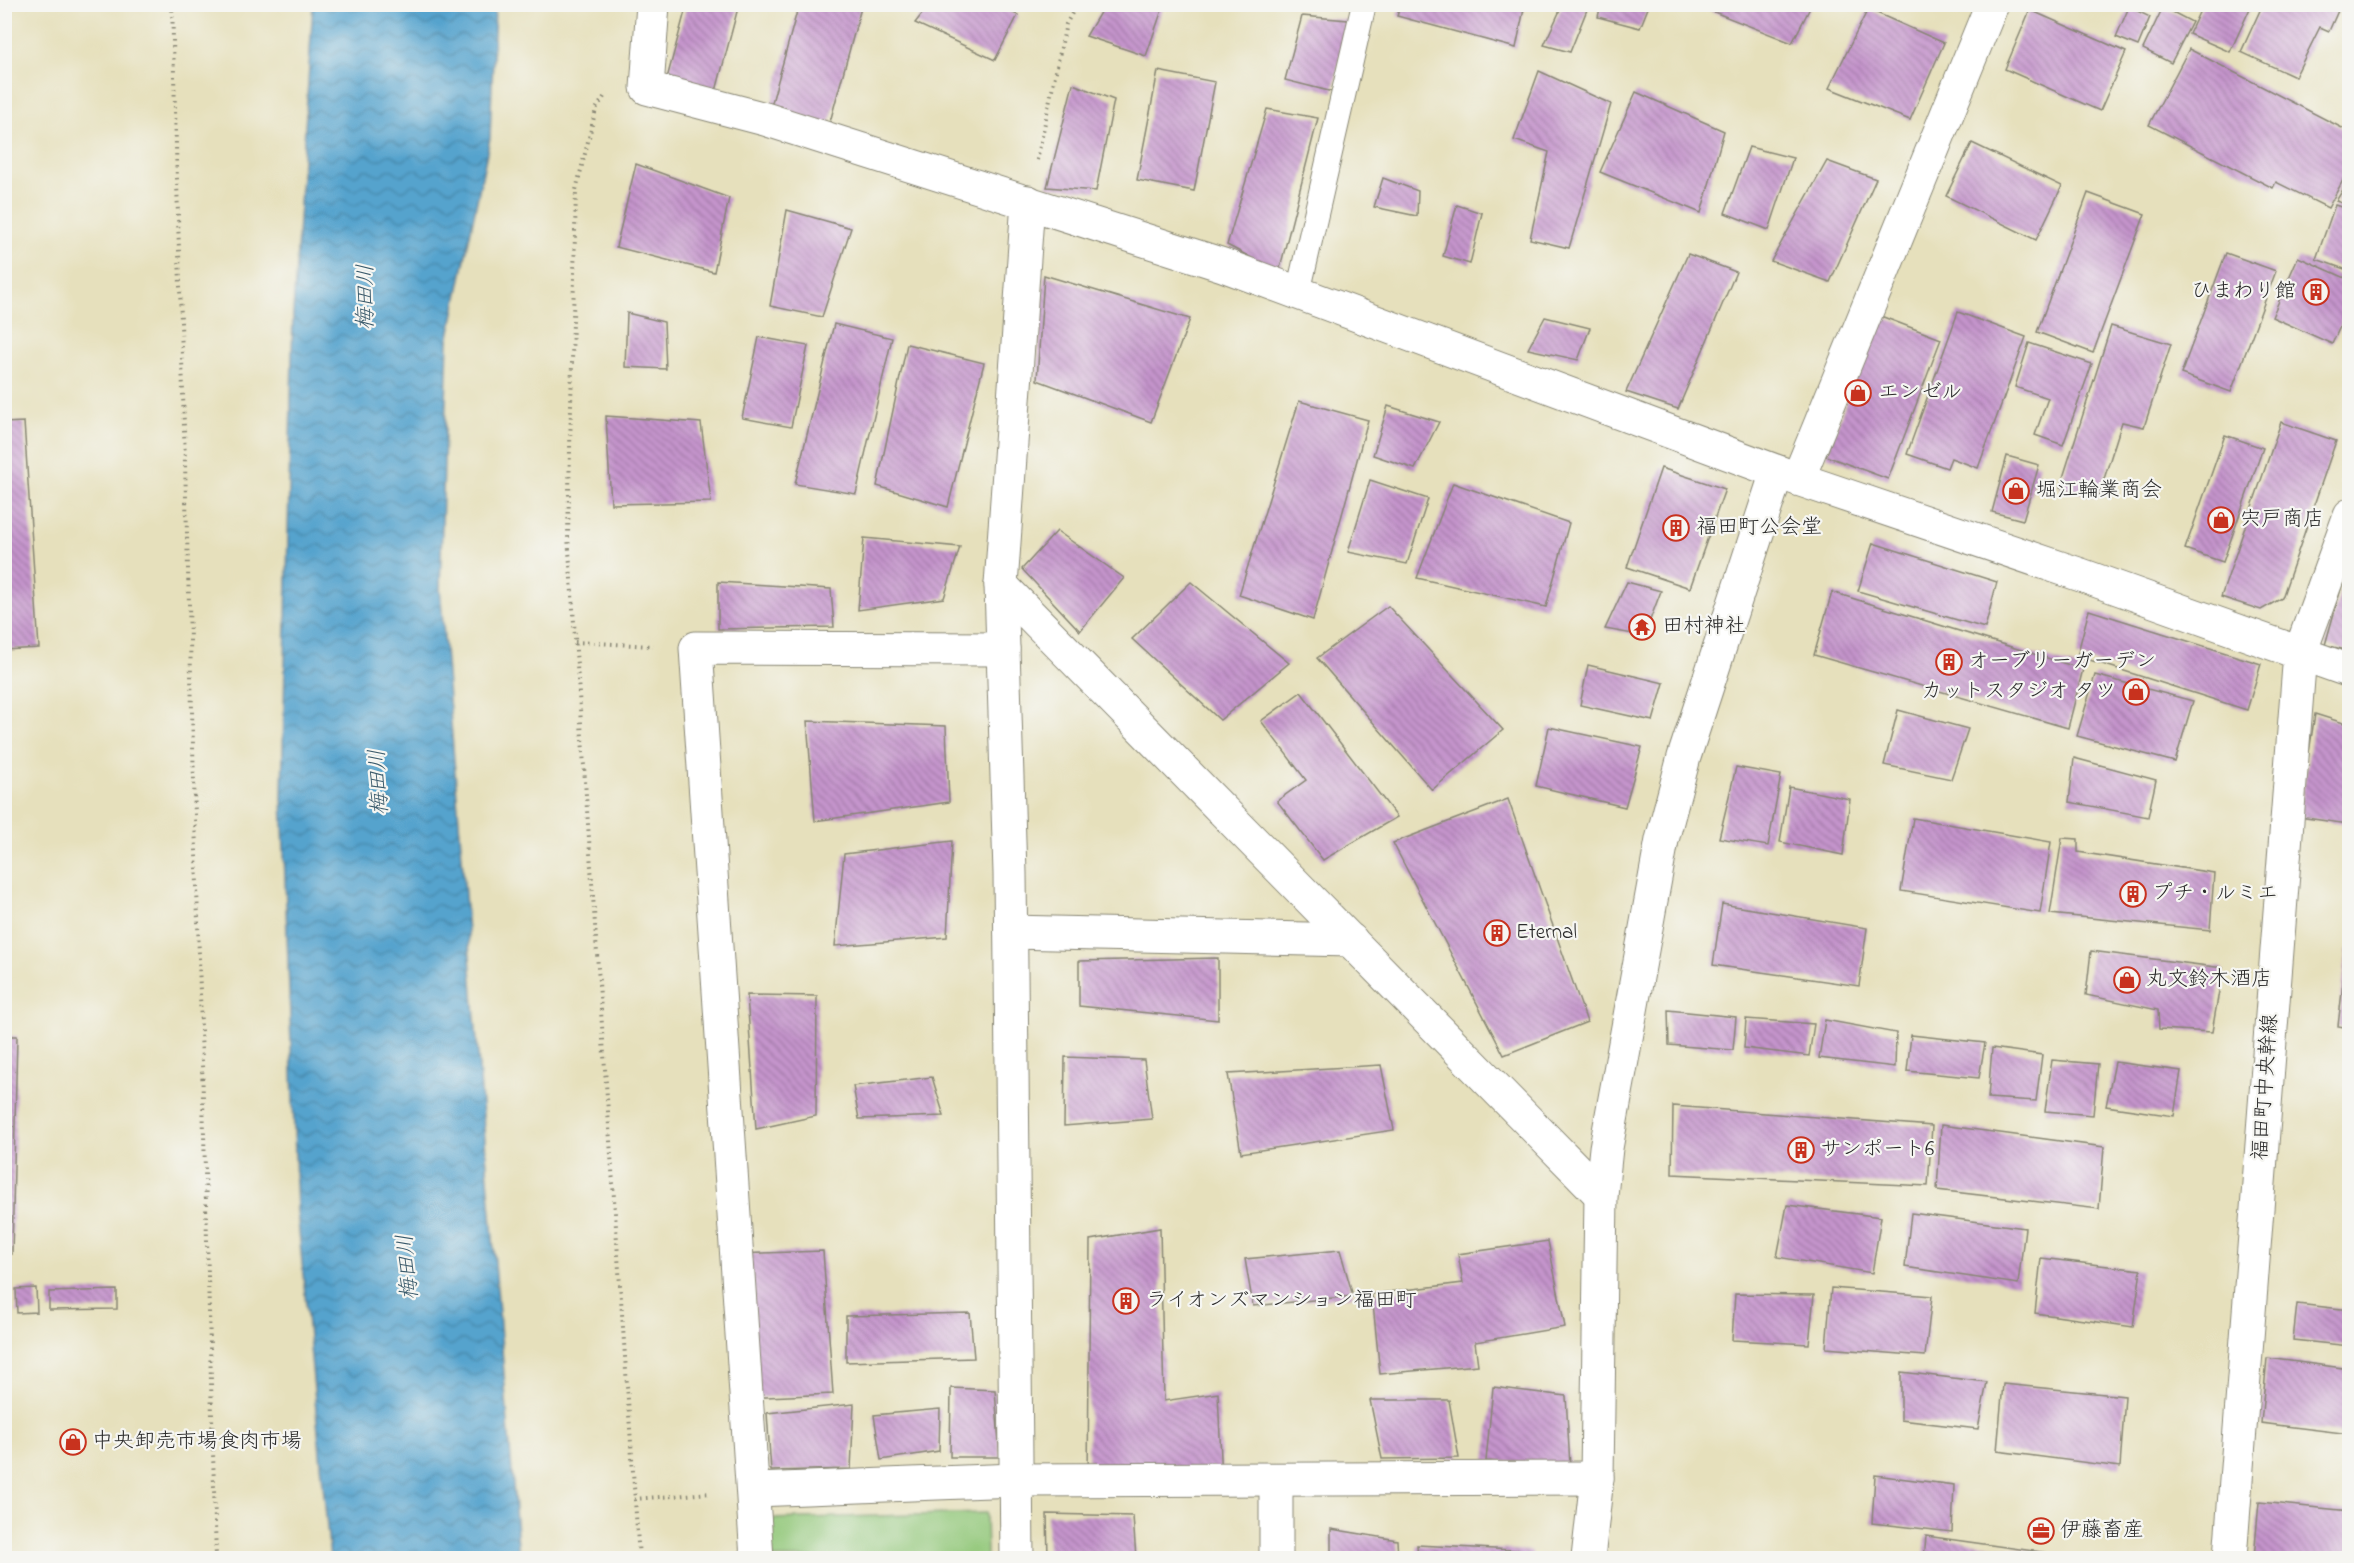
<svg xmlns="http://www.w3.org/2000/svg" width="2354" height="1563" font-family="'Indie Flower','Klee One',sans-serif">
<defs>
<pattern id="water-waves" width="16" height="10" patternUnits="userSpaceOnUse" patternTransform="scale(1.5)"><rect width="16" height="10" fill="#54a3cd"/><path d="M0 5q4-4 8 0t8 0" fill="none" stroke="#4685a7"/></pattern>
<pattern id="building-back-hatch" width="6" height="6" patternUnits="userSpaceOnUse" patternTransform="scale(1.5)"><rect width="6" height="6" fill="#c594cc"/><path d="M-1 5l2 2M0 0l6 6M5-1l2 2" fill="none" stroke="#a079a6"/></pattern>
</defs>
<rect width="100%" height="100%" fill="#f6f6f2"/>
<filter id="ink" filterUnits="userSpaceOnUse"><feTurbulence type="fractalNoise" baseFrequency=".0167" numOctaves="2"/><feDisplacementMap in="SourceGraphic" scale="12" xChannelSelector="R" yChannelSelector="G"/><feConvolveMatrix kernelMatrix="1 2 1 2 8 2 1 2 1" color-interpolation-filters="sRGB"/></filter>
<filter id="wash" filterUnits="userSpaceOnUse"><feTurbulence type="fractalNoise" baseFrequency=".008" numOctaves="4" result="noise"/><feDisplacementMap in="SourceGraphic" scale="24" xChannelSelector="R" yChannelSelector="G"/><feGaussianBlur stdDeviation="1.35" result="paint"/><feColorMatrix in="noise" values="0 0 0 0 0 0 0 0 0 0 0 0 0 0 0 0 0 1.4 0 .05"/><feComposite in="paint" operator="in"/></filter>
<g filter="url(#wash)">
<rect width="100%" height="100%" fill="#e6e0bc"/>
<polygon fill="#93c87a" stroke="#5f7a52" stroke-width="1.5" points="986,1513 987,1558 771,1558 769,1519"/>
<polygon fill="url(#water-waves)" stroke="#40677c" stroke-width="1.5" points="313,5 495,5 490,138 448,341 440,588 519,1558 330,1558 297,1210 282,796 293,313"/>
<g id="blocks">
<g fill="url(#building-back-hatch)">
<polygon points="687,4 739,4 715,95 666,82"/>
<polygon points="799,4 862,4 827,133 768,117"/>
<polygon points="930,4 993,4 1018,15 995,60 915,23"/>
<polygon points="1105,4 1164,4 1146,56 1086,36"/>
<polygon points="1401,4 1525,4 1516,48 1397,16"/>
<polygon points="1563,4 1583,4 1588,7 1570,52 1544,45"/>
<polygon points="1601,4 1636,4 1648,8 1640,28 1598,17"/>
<polygon points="1694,4 1812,4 1792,43"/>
<polygon points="2203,4 2252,4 2230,52 2189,34"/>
<polygon points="2263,4 2341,4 2329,31 2320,27 2295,77 2241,52"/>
<polygon points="2129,7 2150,17 2138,46 2116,37"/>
<polygon points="2163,7 2192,22 2171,63 2143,49"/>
<polygon points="1868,9 1944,43 1910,120 1829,88"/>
<polygon points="2030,10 2126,52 2100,111 2005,69"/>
<polygon points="1302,16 1348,20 1333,92 1285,80"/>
<polygon points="2189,49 2350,132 2350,167 2328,208 2276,182 2273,188 2149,125"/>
<polygon points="1158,71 1215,82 1194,191 1137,180"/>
<polygon points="1539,71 1611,104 1569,248 1530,239 1549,152 1514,140"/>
<polygon points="1073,84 1114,100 1096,191 1047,187"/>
<polygon points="1636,92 1724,131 1701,213 1600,172"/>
<polygon points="1267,109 1318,118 1279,272 1227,245"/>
<polygon points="1972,143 2062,186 2036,240 1946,196"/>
<polygon points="1749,147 1793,158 1769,230 1725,213"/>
<polygon points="1827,161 1876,179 1830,282 1771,261"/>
<polygon points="636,164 729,198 714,272 616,247"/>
<polygon points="1383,178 1418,191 1417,216 1374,207"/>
<polygon points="2350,178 2350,206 2336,201"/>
<polygon points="2088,193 2145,214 2093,353 2037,332"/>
<polygon points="1457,205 1482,213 1470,264 1443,256"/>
<polygon points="2335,205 2350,210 2350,271 2316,259"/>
<polygon points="787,210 851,228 822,317 770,306"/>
<polygon points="2226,253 2276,271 2231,392 2181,374"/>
<polygon points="1688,254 1736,272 1678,409 1626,392"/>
<polygon points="2298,257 2350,280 2350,305 2332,344 2272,317"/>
<polygon points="1044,275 1190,319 1151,422 1037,380"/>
<polygon points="1958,312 2026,337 1978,468 1951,458 1947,468 1907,454"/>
<polygon points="627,313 664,322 666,369 625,367"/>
<polygon points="1878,315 1941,339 1888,479 1826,456"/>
<polygon points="1545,317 1590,328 1578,360 1528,349"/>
<polygon points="834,324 892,338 856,494 795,484"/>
<polygon points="2111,326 2171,344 2144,427 2122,422 2098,498 2060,487"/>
<polygon points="759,337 808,346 791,427 742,418"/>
<polygon points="2029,343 2092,364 2063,445 2035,435 2048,398 2015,387"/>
<polygon points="907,344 984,363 948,507 877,486"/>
<polygon points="1299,401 1368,420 1313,620 1239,595"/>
<polygon points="1388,406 1439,422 1415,469 1373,455"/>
<polygon points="606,416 701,423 711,502 611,504"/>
<polygon points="24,422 39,648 4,650 4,423"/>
<polygon points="2281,422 2336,441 2282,598 2261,610 2221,597"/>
<polygon points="2225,435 2263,448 2223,562 2185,549"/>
<polygon points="2007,456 2039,465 2023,520 1992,512"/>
<polygon points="1661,468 1725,489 1690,588 1627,567"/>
<polygon points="1370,480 1428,499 1407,564 1348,552"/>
<polygon points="1453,483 1569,523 1546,607 1417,578"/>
<polygon points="1057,531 1124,578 1080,631 1022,569"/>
<polygon points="864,538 960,547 944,598 858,610"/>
<polygon points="1873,543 1997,582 1985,628 1858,591"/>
<polygon points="2350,557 2350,651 2325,645"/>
<polygon points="718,582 831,589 834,627 718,629"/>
<polygon points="1191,582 1289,663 1220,720 1132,639"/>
<polygon points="1627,582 1661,591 1644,636 1605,629"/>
<polygon points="1832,592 2083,669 2068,728 1814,655"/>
<polygon points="1388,606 1503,730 1432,790 1317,658"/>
<polygon points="2089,610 2261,664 2247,710 2077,656"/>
<polygon points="1588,665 1664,683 1653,721 1580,705"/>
<polygon points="2095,675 2193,701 2175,762 2077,736"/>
<polygon points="1301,692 1397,817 1323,860 1277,801 1306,780 1261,721"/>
<polygon points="1898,710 1968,729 1951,779 1884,765"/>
<polygon points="2315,714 2350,725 2348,824 2299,817"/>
<polygon points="807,721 946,726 949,802 815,821"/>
<polygon points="1549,727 1642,747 1625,807 1536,786"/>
<polygon points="2074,758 2156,780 2148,817 2069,802"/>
<polygon points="1736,767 1781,775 1768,846 1719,838"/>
<polygon points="1789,787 1850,799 1843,855 1780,842"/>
<polygon points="1508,799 1587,1022 1504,1055 1393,843"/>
<polygon points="1913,818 2051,842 2040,913 1901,891"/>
<polygon points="2062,838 2078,839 2078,852 2214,873 2210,930 2050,914"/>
<polygon points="952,841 947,937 835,946 844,854"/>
<polygon points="1722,904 1867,928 1859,986 1713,965"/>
<polygon points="2347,949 2350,949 2350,1028 2338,1026"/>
<polygon points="2091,951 2223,968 2212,1032 2159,1029 2158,1010 2086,995"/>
<polygon points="1218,958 1218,1020 1079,1006 1079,961"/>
<polygon points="747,995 817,996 816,1116 756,1129"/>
<polygon points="1668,1010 1736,1017 1733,1050 1669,1045"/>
<polygon points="1746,1019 1814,1024 1809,1056 1744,1048"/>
<polygon points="1825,1020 1896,1033 1895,1067 1819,1058"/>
<polygon points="1911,1035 1985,1043 1979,1078 1907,1071"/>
<polygon points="4,1036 17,1036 12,1254 4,1254"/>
<polygon points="1992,1048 2042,1055 2036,1101 1988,1098"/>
<polygon points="1065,1057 1144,1060 1152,1119 1064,1126"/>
<polygon points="2052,1060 2098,1064 2093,1115 2045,1111"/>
<polygon points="2115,1062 2181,1071 2174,1116 2106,1106"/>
<polygon points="1381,1065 1394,1130 1241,1153 1228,1074"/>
<polygon points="932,1077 944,1116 859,1119 853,1086"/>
<polygon points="1673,1106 1932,1126 1928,1186 1672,1174"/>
<polygon points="1941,1125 2104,1147 2099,1209 1937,1190"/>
<polygon points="1787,1205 1881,1217 1872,1273 1777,1257"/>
<polygon points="1911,1213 2025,1228 2018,1284 1905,1267"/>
<polygon points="1160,1228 1164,1401 1218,1393 1222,1480 1088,1480 1090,1240"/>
<polygon points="1548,1241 1565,1327 1475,1342 1478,1365 1380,1374 1372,1294 1463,1283 1458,1254"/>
<polygon points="1340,1250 1353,1296 1253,1306 1245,1259"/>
<polygon points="823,1251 833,1394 746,1398 736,1254"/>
<polygon points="2041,1258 2141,1270 2133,1327 2035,1313"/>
<polygon points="36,1288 37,1312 17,1313 16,1289"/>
<polygon points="1831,1288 1932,1296 1925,1356 1826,1348"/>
<polygon points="117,1290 117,1309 49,1310 49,1292"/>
<polygon points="1735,1294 1814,1295 1809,1344 1732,1340"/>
<polygon points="2297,1304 2350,1310 2350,1346 2293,1340"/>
<polygon points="970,1313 974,1358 846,1362 846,1316"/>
<polygon points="2267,1358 2350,1369 2350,1434 2261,1423"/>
<polygon points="1901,1372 1987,1382 1978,1429 1901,1420"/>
<polygon points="2003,1384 2125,1396 2120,1467 1997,1451"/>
<polygon points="1493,1387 1566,1396 1570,1466 1486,1461"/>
<polygon points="951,1388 995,1390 1000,1457 950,1457"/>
<polygon points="1370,1400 1449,1400 1459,1458 1382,1459"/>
<polygon points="854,1404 851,1469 771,1471 767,1413"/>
<polygon points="940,1409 939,1451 881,1460 874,1415"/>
<polygon points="1875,1475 1954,1485 1952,1532 1872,1523"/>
<polygon points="2259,1502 2350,1511 2350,1558 2254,1558"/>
<polygon points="1047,1514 1133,1516 1136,1558 1048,1558"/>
<polygon points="1331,1529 1397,1540 1398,1558 1331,1558"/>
<polygon points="1926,1536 2076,1557 2076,1558 1924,1558"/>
<polygon points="1417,1545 1532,1551 1532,1558 1418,1558"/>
</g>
</g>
</g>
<g filter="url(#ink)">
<use href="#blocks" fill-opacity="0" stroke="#888674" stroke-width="1.5"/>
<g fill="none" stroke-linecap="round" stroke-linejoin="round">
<g stroke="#888674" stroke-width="26">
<polyline id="lane" points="1298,293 1364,4"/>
</g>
<g stroke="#888674" stroke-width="35">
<g id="street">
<polyline points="653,4 647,88 765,119 1223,265 1789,476 2081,575 2350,671"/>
<polyline points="1028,202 1001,585 1601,1195"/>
<polyline points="1798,479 1992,4"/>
<polyline points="1001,585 1010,873 1017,1558"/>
<polyline points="1011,932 1351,940"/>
<polyline points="753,1490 1016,1480 1597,1478"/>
<polyline points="757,1558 696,648 1003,649"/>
<polyline points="1276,1558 1276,1480"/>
<polyline points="1588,1558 1597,1478 1601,1195 1606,1148 1662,840 1684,757 1777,472"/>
<polyline points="2230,1558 2300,653 2350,515"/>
</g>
</g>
<g stroke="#888674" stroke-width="4" stroke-dasharray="1.5 4.5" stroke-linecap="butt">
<polyline points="172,4 216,1558"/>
<polyline points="604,97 596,109 576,190 568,536 639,1558"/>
<polyline points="1037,160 1066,24 1077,4"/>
<polyline points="575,642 653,646"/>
<polyline points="634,1499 711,1493"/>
</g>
<use href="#lane" stroke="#fff" stroke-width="24"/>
<use href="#street" stroke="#fff" stroke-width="33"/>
</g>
</g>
<defs>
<g id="building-ring" transform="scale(1.35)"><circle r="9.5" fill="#f6f6f2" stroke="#c8321e" stroke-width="1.5"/><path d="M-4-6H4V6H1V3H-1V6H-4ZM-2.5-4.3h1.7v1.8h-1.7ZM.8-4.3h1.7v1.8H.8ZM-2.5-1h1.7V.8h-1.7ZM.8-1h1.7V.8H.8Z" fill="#c8321e"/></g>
<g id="shop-ring" transform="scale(1.35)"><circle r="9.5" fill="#f6f6f2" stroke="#c8321e" stroke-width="1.5"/><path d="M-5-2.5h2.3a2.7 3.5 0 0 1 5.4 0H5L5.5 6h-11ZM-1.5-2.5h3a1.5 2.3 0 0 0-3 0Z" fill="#c8321e"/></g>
<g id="temple-ring" transform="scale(1.35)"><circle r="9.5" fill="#f6f6f2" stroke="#c8321e" stroke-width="1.5"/><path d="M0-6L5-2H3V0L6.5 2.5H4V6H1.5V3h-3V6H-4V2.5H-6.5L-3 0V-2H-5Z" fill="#c8321e"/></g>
<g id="office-ring" transform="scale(1.35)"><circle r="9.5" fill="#f6f6f2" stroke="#c8321e" stroke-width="1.5"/><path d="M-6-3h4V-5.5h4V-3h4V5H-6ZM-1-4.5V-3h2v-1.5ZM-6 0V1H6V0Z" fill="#c8321e"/></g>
</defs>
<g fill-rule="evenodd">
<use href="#building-ring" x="2316" y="292"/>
<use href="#shop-ring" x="1858" y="393"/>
<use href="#shop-ring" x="2016" y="491"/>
<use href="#shop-ring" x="2221" y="520"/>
<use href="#building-ring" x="1676" y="528"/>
<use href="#temple-ring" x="1642" y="627"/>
<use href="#building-ring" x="1949" y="662"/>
<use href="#shop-ring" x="2136" y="692"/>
<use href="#building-ring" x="2133" y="894"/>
<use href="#building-ring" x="1497" y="933"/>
<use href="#shop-ring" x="2127" y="980"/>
<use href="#building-ring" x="1801" y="1150"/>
<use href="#building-ring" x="1126" y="1301"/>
<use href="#shop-ring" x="73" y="1442"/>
<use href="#office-ring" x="2041" y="1531"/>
</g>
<g text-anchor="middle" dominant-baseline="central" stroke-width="4.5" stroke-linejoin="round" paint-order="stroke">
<g font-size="21" fill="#2b2b2b" stroke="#f6f6f2" text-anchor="start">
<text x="2296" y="292" text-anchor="end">ひまわり館</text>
<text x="1878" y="393">エンゼル</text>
<text x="2036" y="491">堀江輪業商会</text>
<text x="2240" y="520">宍戸商店</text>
<text x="1696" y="528">福田町公会堂</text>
<text x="1662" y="627">田村神社</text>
<text x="1968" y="662">オーブリーガーデン</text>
<text x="2116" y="692" text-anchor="end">カットスタジオ タツ</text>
<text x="2152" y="894">プチ・ルミエ</text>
<text x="1516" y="933">Eternal</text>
<text x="2146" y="980">丸文鈴木酒店</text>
<text x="1820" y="1150">サンポート6</text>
<text x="1146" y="1301">ライオンズマンション福田町</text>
<text x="92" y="1442">中央卸売市場食肉市場</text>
<text x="2060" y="1531">伊藤畜産</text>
</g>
<g font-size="21" fill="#2b2b2b" stroke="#f6f6f2">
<text transform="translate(2266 1087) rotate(-86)">福田町中央幹線</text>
</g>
<g font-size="22" font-style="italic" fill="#3b5b6c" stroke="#f6f6f2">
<text transform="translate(367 297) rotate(-90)">梅田川</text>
<text transform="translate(380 782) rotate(-93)">梅田川</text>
<text transform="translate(409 1267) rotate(-95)">梅田川</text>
</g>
</g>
<rect width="2354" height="1563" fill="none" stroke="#f6f6f2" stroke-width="24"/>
</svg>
